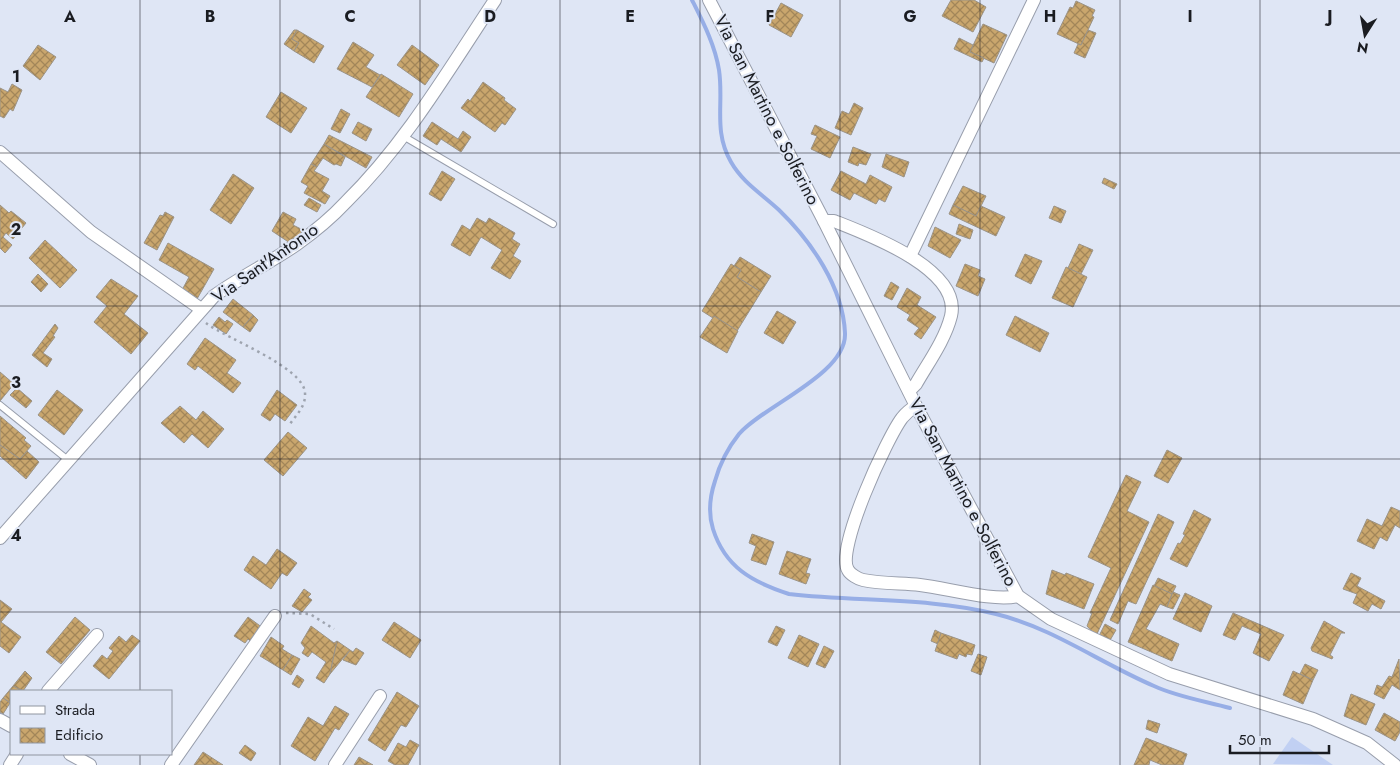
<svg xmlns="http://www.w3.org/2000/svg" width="1400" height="765" font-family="Jost,sans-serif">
<defs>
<pattern id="building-cross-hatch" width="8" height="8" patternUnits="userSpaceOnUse" patternTransform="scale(1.25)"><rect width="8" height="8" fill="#c9a66d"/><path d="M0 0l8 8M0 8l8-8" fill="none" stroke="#a28659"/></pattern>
</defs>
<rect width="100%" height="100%" fill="#dfe6f5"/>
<polygon fill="#c1d0f3" points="1292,737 1333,765 1273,764"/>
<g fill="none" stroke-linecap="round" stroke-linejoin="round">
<path stroke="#97aee6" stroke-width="4" d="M 692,0 C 703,22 715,45 719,70 C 724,103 713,131 731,162 C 743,183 762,194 779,210 C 811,241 843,287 845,333 C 847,374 763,406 739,434 C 727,449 720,463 715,481 C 710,496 708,513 713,529 C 725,567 752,582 789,594 C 858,602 928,597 996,614 C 1053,628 1100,663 1154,686 C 1178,697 1204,701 1230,708"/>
</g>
<g fill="url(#building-cross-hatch)" stroke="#9b9386">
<polygon points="951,0 974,0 986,7 973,32 942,16"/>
<polygon points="1076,1 1095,10 1092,16 1094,17 1081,45 1057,34 1070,7 1073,8"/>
<polygon points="781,3 803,15 791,37 769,25"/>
<polygon points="983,24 1007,35 994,63 970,52"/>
<polygon points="294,30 297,30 292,39 299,43 294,51 284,44"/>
<polygon points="297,30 324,46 314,63 294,51 299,43 292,39"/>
<polygon points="1088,30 1096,33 1085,58 1074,53 1078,44 1081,45"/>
<polygon points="959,38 973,45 970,52 984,58 982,62 954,49"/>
<polygon points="353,42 374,55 366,67 380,75 372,87 337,69"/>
<polygon points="38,45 56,57 40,80 23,66"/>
<polygon points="412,45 439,65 425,85 397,65"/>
<polygon points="381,74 413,94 399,117 366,97"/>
<polygon points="483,82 505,98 504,100 516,109 505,125 502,123 495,132 461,108 468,99 470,101"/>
<polygon points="12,84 22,90 13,111 10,109 4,118 0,116 0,88 8,92"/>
<polygon points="281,92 307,108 291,133 266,117"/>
<polygon points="854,103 863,108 851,135 835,128 842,111 849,114"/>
<polygon points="341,109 350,114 340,133 331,129"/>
<polygon points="358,122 372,129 366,141 352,133"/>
<polygon points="432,122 458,139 463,131 471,137 461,152 441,139 437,145 423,136"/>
<polygon points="815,125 840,137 830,158 811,149 817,136 811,134"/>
<polygon points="329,135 372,157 366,168 324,144"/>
<polygon points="324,144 345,157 341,166 336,164 334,165 323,158 317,167 311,164"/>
<polygon points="853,147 871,154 866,165 859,163 858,166 848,162"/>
<polygon points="886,154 909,162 904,177 882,167"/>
<polygon points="311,164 317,167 314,171 329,179 322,191 330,196 325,204 304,193 308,186 301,182"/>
<polygon points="442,171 455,179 441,201 429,194"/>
<polygon points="841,171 866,184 870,175 892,187 885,202 879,199 876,204 854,193 850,200 831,190"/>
<polygon points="233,174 254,188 231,224 210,210"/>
<polygon points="1104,178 1117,184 1114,189 1102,183"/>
<polygon points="963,186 986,196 976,216 953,205"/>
<polygon points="309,198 321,205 317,212 304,205"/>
<polygon points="0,205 9,213 11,211 26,223 13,239 6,233 3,237 12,245 5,253 0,248"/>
<polygon points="953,205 976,216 981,206 1005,217 996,236 949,214"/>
<polygon points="1054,206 1066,211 1061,223 1049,218"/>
<polygon points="165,212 174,217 157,250 144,243 160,215 163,216"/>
<polygon points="283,212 296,219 293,225 305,231 290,243 272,231"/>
<polygon points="477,218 486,223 489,218 515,233 512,239 520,244 513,256 521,261 510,279 491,268 502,250 481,237 470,256 451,245 462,225 470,230"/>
<polygon points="959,224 973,230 970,239 956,234"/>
<polygon points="935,227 961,240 950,258 928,246"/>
<polygon points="45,240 77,270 60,288 29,258"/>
<polygon points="168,243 214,269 197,299 182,290 189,277 159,260"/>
<polygon points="1079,244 1093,250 1081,274 1068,268"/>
<polygon points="1025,254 1042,261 1031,284 1015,276"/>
<polygon points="740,257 771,276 761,292 737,277 741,270 734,266"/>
<polygon points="731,264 741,270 737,277 761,292 737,331 714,316 713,318 702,311"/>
<polygon points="965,264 980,270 978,276 985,279 978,296 956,286"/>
<polygon points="1066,267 1087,277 1073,307 1052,298"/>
<polygon points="38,274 48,284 41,292 31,282"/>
<polygon points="111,279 138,296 124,314 148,333 131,354 94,322 107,306 96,297"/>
<polygon points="891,282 899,287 892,300 884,296"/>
<polygon points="907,288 921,297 917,305 936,317 921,339 914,334 919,328 907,320 910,315 897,307"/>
<polygon points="233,299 253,315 243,327 223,312"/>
<polygon points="777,311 796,322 783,344 764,333"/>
<polygon points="253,315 258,320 250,332 243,327"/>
<polygon points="714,316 738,331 727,353 700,337"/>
<polygon points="1015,316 1049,333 1040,352 1006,335"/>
<polygon points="219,317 225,322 227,320 233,324 226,334 213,325"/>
<polygon points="55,324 58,328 53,336 55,337 43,353 52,359 47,367 32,355"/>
<polygon points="205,338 236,360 227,373 241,383 233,393 198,366 195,370 187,364"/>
<polygon points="0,372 14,384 0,401"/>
<polygon points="17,388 32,401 26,408 10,395"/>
<polygon points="57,390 83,410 64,435 38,415"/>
<polygon points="277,390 297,405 285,421 275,414 270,421 261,415"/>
<polygon points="180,406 196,420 203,411 224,429 208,448 192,434 184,443 161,423"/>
<polygon points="0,416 26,438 24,440 31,446 20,459 0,445"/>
<polygon points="288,432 307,448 283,476 264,460"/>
<polygon points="0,445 20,459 27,451 39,462 26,479 0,456"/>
<polygon points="1167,450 1182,458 1168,483 1154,476"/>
<polygon points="1126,475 1141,482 1127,511 1149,522 1096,636 1087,626 1092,613 1090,613 1111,568 1088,557"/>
<polygon points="1391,507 1400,511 1400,528 1395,525 1387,541 1380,537 1374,549 1357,541 1367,519 1382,526"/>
<polygon points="1194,510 1211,519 1187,567 1170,559 1178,543 1180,544 1185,535 1183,534"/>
<polygon points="1158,514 1174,522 1136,604 1128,601 1118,624 1110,620"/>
<polygon points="752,534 774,542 766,565 751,560 756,546 749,543"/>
<polygon points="277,549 297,563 287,576 282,573 271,589 244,570 253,556 266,565"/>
<polygon points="787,551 811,559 806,573 810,574 806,584 779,574"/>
<polygon points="1052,570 1065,575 1066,573 1094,584 1084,609 1046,594"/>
<polygon points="1351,573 1361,578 1357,586 1385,601 1381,609 1372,604 1368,611 1353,603 1357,594 1343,589"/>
<polygon points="1158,578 1176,586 1172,594 1154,586"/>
<polygon points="1153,585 1172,594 1167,607 1160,604 1146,629 1179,644 1172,661 1128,642"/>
<polygon points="304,589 311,594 308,597 312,600 302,612 292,606"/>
<polygon points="1173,592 1180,595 1173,609 1167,607"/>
<polygon points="1185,593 1212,606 1201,632 1173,619"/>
<polygon points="0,600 12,609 1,622 21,637 9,653 0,646"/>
<polygon points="1233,613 1284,635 1269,661 1253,653 1261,634 1242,626 1235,640 1223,635"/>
<polygon points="75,617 90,630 61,664 46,652"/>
<polygon points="248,617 263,628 252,643 248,639 245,643 234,636"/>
<polygon points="1324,621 1345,633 1341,633 1330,655 1333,657 1332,659 1312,651 1311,648"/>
<polygon points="394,622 421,640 410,658 382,640"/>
<polygon points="1105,624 1116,630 1109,642 1099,636"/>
<polygon points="311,626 334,643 337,641 330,674 324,683 316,678 326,662 312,652 308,657 302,653 305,648 301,643"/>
<polygon points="776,626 785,630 777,646 768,642"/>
<polygon points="935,630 941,633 938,644 931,641"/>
<polygon points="941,633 975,645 972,655 967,654 966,657 959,654 957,659 935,651"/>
<polygon points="132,635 140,641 109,679 93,666 102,655 107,659 113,651 109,648 119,636 126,642"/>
<polygon points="799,635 819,644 808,667 788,658"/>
<polygon points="271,637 284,646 282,649 292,655 283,670 260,656"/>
<polygon points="337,641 350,650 330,674"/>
<polygon points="824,646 834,651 825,668 816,664"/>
<polygon points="356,648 364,653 356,665 343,660 350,650 353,652"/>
<polygon points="978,654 987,657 981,675 971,671"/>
<polygon points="292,655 300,659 291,675 283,670"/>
<polygon points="1399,659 1400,690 1392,685 1384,699 1374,694 1377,685 1382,687 1389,676 1392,677"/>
<polygon points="1305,664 1318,670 1313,680 1300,674"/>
<polygon points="25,671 32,678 23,691 13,686"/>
<polygon points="1293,671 1313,680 1303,704 1283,695"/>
<polygon points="297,675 304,680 299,688 292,684"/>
<polygon points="13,686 23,691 11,691 11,703 3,698"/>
<polygon points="397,692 419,706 406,727 401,725 385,751 368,740"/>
<polygon points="1351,694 1375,704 1366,725 1344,716"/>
<polygon points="3,698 10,703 3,714 0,712 0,702"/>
<polygon points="335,706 349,714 339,730 335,728 315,761 291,746 308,717 323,726"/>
<polygon points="1384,713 1400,722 1400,732 1395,741 1375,730"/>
<polygon points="1148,720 1160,724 1157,733 1146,729"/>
<polygon points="1146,738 1187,754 1183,765 1162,765 1150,760 1149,765 1134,765"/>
<polygon points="410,740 419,745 408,765 395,765 388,761 398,743 406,747"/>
<polygon points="245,745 256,753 251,761 239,753"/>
<polygon points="203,752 223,765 194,765"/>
<polygon points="359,757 373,765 354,765"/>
</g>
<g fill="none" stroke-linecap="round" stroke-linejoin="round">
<g stroke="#989eac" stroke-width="8">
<g id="lane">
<polyline points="403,136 553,224"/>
<polyline points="0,405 68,460"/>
</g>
</g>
<g stroke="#989eac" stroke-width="14">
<g id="street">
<polyline points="709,0 824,221 916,406 1018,596 1051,619 1169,674 1313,719 1367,743 1395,765"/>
<polyline points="0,152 91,232 201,309"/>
<path d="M 824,221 L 834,221 C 867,234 962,269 951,316 C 945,340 928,363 916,384 L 909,391"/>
<polyline points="910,256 1034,0"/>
<path d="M 916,406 C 911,409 906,413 902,418 C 887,438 835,550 848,570 C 850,574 858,579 863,580 C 882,584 902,583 920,585 C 947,588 994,602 1018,596"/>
<path d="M 0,538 L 214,296 C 240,277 270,263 297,244 C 314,232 332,217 346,202 C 406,143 449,69 495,0"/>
<polyline points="48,691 97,635"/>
<polyline points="0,720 11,726"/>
<polyline points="70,754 90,765"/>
<polyline points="10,765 17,754"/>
<polyline points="171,765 275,616"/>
<polyline points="335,765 380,696"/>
</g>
</g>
<g stroke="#9ea4af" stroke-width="2.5" stroke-dasharray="2.5 4" stroke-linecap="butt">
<path d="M 206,323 C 227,339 304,367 305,393 C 306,406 297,414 290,424"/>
<polyline points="286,613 310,614 334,629"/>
</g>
<use href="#lane" stroke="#fff" stroke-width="6"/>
<use href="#street" stroke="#fff" stroke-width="12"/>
</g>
<path fill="none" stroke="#1a1c21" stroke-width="1" stroke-opacity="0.55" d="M 140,0 L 140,691M 280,0 L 280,765M 420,0 L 420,765M 560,0 L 560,765M 700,0 L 700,765M 840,0 L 840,765M 980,0 L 980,765M 1120,0 L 1120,765M 1260,0 L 1260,765M 0,153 L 1400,153M 0,306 L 1400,306M 0,459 L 1400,459M 0,612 L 1400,612M 140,754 L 140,765"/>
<g text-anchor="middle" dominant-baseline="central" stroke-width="4" stroke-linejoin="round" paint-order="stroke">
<g font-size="18" fill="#1a1c21" stroke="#dfe6f5">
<text transform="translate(767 110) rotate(63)">Via San Martino e Solferino</text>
<text transform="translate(265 263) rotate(-35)">Via Sant'Antonio</text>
<text transform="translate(963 492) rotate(62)">Via San Martino e Solferino</text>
</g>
</g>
<g font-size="16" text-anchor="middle" font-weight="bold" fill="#1a1c21" stroke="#dfe6f5" stroke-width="4" stroke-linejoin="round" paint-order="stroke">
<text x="70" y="22">A</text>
<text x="210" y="22">B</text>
<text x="350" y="22">C</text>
<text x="490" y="22">D</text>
<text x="630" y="22">E</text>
<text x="770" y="22">F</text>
<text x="910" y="22">G</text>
<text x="1050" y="22">H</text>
<text x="1190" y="22">I</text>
<text x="1330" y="22">J</text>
<text x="16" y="82">1</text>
<text x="16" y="235">2</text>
<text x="16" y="388">3</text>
<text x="16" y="541">4</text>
</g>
<rect x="10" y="690" width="162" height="65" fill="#dfe6f5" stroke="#9095a0"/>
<rect x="20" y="706" width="25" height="8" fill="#ffffff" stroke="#9095a0"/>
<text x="55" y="715" font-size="15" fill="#1a1c21">Strada</text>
<rect x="20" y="728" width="25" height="15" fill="url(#building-cross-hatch)" stroke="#9095a0"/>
<text x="55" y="740" font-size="15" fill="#1a1c21">Edificio</text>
<g transform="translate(1365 35) rotate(191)" stroke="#dfe6f5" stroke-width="4" paint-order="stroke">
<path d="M0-4L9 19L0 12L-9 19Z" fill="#1a1c21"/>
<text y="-8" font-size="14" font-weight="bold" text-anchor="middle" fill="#1a1c21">N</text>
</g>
<path d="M1230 745v8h99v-8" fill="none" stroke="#1a1c21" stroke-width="2.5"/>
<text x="1238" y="745" font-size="15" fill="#1a1c21" stroke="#dfe6f5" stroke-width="4" paint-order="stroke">50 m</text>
</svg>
